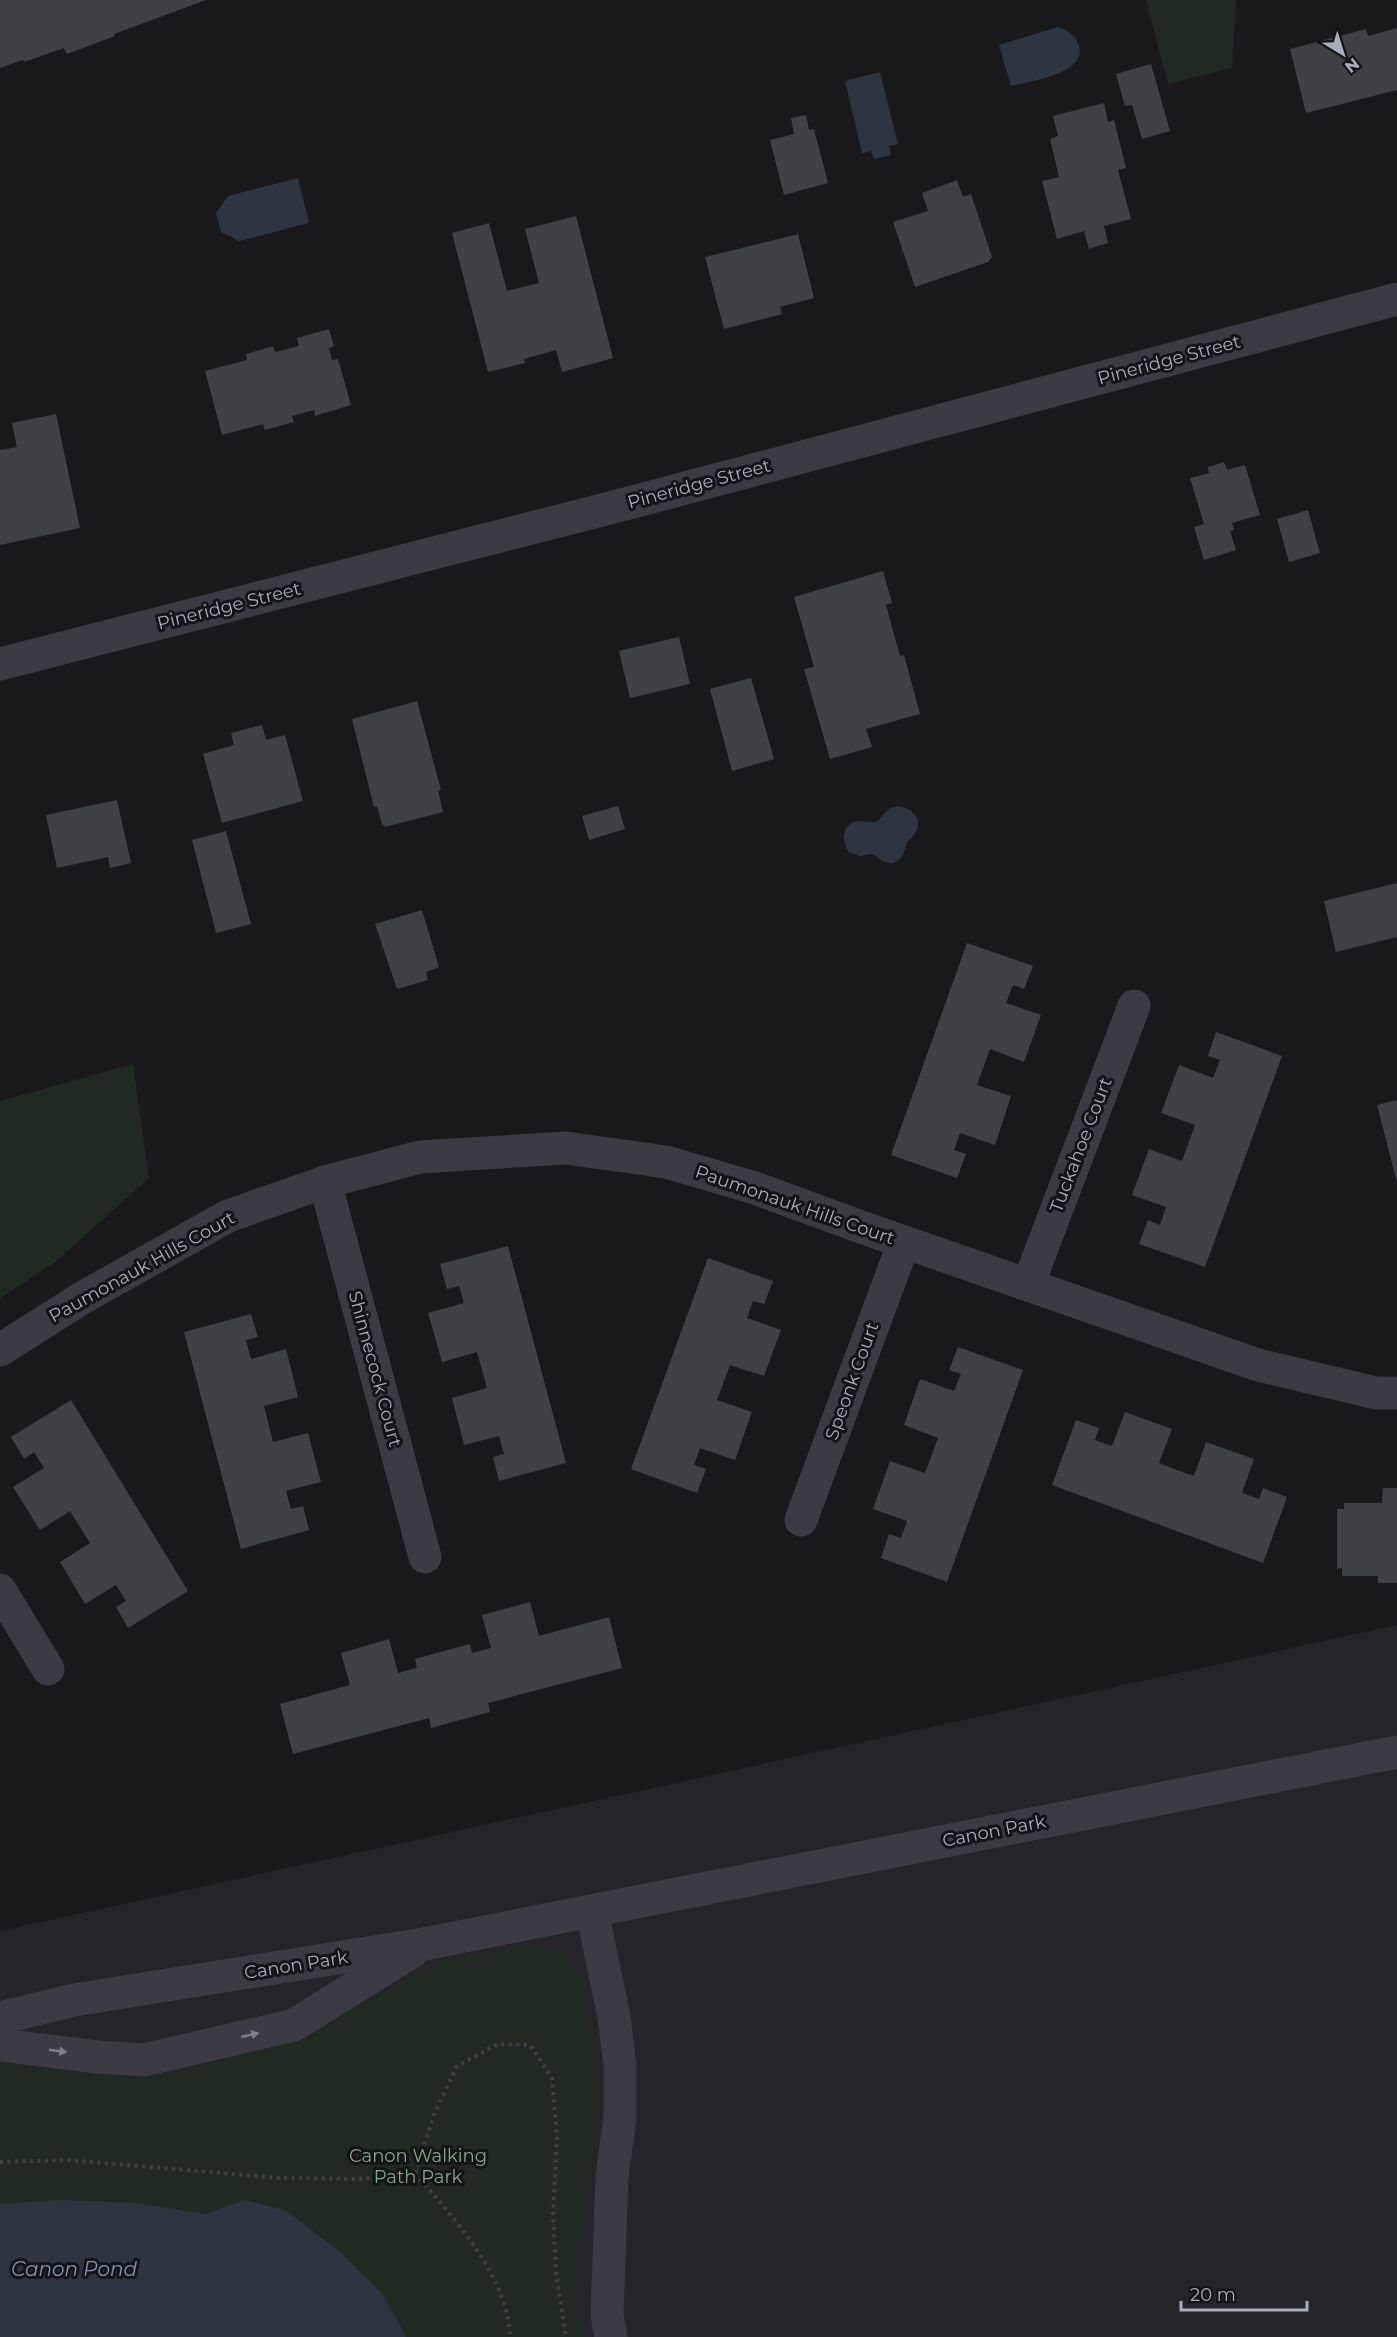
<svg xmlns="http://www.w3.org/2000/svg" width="1397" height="2337" font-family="Montserrat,sans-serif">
<rect width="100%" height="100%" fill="#19191b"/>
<polygon fill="#252529" points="1397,1625 1397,2337 0,2337 0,1931"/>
<g fill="#202a23">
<polygon points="1146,0 1236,0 1232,68 1168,84"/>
<polygon points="133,1064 149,1178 54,1263 0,1298 0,1101"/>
<polygon points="526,1944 559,1950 582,1977 594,2050 597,2095 593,2152 580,2238 579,2321 583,2337 0,2337 0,2058 147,2072 283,2045 448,1960"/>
</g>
<g fill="#2d3541">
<path d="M 1058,27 C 1068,31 1076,35 1079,46 C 1087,74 1030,81 1011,86 L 999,45 Z"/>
<polygon points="880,72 898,144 889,146 891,155 874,159 871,151 862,153 845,81"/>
<polygon points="298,178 309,223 239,241 221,232 216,213 228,196"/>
<path d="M 898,806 C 920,810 925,828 907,842 C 905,852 899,868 885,862 C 880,860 877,856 872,854 L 860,856 L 849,852 C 840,840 843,821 860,821 C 866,821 870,823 876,822 L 890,808 Z"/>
<polygon points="63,2200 137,2203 205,2214 245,2200 287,2211 341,2253 382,2293 406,2337 0,2337 0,2204"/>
</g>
<g fill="#404146">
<polygon points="0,0 206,0 114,34 115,36 67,54 64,48 24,62 23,60 0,68"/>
<polygon points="1397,28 1397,90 1306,113 1290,49 1366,29 1368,36"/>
<polygon points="1151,64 1170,131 1142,139 1132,105 1125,106 1116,74"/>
<polygon points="1104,103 1108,122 1114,120 1126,168 1118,170 1131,219 1104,226 1108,243 1089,249 1084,231 1057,239 1042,181 1059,177 1050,139 1058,136 1053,116"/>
<polygon points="806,115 809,130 814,129 828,183 784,195 770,140 794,134 791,118"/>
<polygon points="957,180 963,197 971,194 992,257 988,262 915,287 893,222 928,211 922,193"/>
<polygon points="576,216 613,358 562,372 556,350 524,359 525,363 488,372 452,233 489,223 507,291 539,283 525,229"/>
<polygon points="798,234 814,298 780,307 782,314 724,329 705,257"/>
<polygon points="329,329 334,346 329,348 332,360 338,359 351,405 315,416 314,410 292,416 294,422 265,430 263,424 222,435 205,371 247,360 246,354 273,346 275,352 299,346 297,338"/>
<polygon points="56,414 80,528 0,545 0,450 17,447 12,423"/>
<polygon points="1224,462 1227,470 1245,465 1260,515 1232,523 1234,530 1230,531 1236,550 1204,560 1194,527 1204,524 1190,478 1209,473 1208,467"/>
<polygon points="1308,510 1320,553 1289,562 1277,519"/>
<polygon points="883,571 892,603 886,605 900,656 904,655 920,714 866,729 872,747 830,759 804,669 814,667 794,597"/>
<polygon points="679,637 690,684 630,698 619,651"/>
<polygon points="751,678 774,759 732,771 710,689"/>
<polygon points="417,701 441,790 438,791 443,812 385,827 382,824 377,806 374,807 352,719"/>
<polygon points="262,725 266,740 285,735 303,801 222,823 203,754 234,745 231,733"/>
<polygon points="117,800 131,863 110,868 108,857 57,868 46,815"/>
<polygon points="618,806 625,829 589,840 582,816"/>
<polygon points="226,831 251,924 216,933 192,840"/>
<polygon points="1397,883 1397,937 1336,952 1324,901"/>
<polygon points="422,910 439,967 426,972 428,980 397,989 375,924"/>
<polygon points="967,943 1033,966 1024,989 1013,985 1006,1003 1041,1015 1024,1062 990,1049 977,1085 1011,1096 995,1145 960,1133 954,1150 966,1154 957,1178 891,1155"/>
<polygon points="1216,1032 1282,1056 1205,1267 1139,1244 1148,1220 1160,1225 1166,1207 1132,1195 1149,1149 1182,1161 1195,1125 1161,1113 1179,1065 1213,1078 1220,1060 1208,1056"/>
<polygon points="1397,1100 1397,1179 1396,1179 1377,1105"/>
<polygon points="508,1246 566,1463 499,1481 493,1457 504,1454 499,1436 464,1445 452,1398 487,1388 477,1352 442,1362 428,1313 464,1303 459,1286 447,1289 440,1264"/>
<polygon points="708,1258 773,1281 764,1304 753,1301 747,1318 781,1330 764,1376 730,1365 717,1400 752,1412 735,1460 700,1448 694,1465 706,1469 697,1493 631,1469"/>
<polygon points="251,1314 258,1337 246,1340 251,1359 286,1349 298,1397 264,1406 273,1442 308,1433 321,1482 286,1491 291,1509 303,1506 309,1530 241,1549 184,1332"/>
<polygon points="958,1347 1023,1370 947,1582 881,1558 889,1534 901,1538 907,1521 873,1509 890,1461 925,1473 938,1438 904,1425 920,1379 954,1391 961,1374 949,1370"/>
<polygon points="71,1400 188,1591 128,1628 116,1607 126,1601 116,1585 85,1604 60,1562 90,1543 70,1511 40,1530 13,1487 44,1468 34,1452 24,1459 11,1437"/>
<polygon points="1125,1412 1172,1429 1159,1463 1174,1469 1194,1476 1206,1442 1254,1459 1242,1493 1259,1499 1263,1488 1287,1497 1263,1563 1052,1485 1076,1420 1099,1428 1095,1440 1112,1446"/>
<polygon points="1383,1488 1397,1488 1397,1583 1378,1583 1378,1576 1342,1576 1342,1568 1337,1569 1337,1509 1344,1509 1344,1503 1382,1503"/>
<polygon points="530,1602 539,1636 609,1617 622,1668 488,1703 490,1712 460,1720 431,1728 429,1718 293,1754 280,1704 350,1685 341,1653 389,1639 398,1673 417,1668 415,1659 470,1644 472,1653 491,1648 482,1615"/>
</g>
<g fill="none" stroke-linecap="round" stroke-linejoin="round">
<g stroke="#3f4048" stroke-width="4" stroke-dasharray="3 4.5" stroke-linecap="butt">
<polyline points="0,2162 67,2160 281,2178 360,2179 415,2173"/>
<polyline points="415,2173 435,2112 457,2066 498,2044 530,2045 552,2078 557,2139 553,2216 556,2273 566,2337"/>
<path d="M 415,2173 C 453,2218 508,2275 510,2337"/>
</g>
<g stroke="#3c3b43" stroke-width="33">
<polyline points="0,664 633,502 1397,299"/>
<polyline points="325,1182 425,1557"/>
<polyline points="1028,1285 1134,1006"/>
<polyline points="0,1350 82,1298 228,1216 325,1182 420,1157 566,1148 666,1162 755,1188 861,1227 1258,1365 1376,1393 1397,1393"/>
<polyline points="801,1520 904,1242"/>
<polyline points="0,1590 48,1669"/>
<polyline points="592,1911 614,2017 620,2066 620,2117 612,2177 607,2315 611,2337"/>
<polyline points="0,2018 74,2000 424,1944 1397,1752"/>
<polyline points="0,2045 98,2057 144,2060 294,2025 413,1951"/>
</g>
</g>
<defs><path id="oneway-solid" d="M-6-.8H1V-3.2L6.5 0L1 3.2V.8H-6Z" transform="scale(1.5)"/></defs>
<g fill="#7e7f8c">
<use href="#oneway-solid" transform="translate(250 2035) rotate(-13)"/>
<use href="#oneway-solid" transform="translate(58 2051) rotate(8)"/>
</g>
<g text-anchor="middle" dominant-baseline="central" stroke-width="6" stroke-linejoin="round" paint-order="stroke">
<g font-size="18" fill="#aaadbc" stroke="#141417">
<text transform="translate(1169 360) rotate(-15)">Pineridge Street</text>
<text transform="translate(699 484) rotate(-15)">Pineridge Street</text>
<text transform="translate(229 606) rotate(-14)">Pineridge Street</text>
<text transform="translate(1081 1145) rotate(-69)">Tuckahoe Court</text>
<text transform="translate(795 1205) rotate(19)">Paumonauk Hills Court</text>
<text transform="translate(142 1267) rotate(-29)">Paumonauk Hills Court</text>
<text transform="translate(375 1369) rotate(75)">Shinnecock Court</text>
<text transform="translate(852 1381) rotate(-70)">Speonk Court</text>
<text transform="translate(994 1831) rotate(-11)">Canon Park</text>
<text transform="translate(296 1965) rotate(-9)">Canon Park</text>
</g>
<g font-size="18" fill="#80a989" stroke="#141417">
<text x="418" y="2156">Canon Walking<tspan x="418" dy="21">Path Park</tspan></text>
</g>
<g font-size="20" font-style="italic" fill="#7f94b9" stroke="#141417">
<text x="74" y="2269">Canon Pond</text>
</g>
</g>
<g transform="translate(1343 54) rotate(142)" stroke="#141417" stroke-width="4.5" paint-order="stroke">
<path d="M0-4.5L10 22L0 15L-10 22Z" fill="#aaadbc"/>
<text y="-9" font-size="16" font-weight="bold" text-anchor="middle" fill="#aaadbc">N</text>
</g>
<path d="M1181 2301v9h126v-9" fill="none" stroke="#aaadbc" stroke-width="3"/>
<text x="1190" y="2301" font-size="18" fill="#aaadbc" stroke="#141417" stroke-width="4.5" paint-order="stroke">20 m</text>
</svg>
